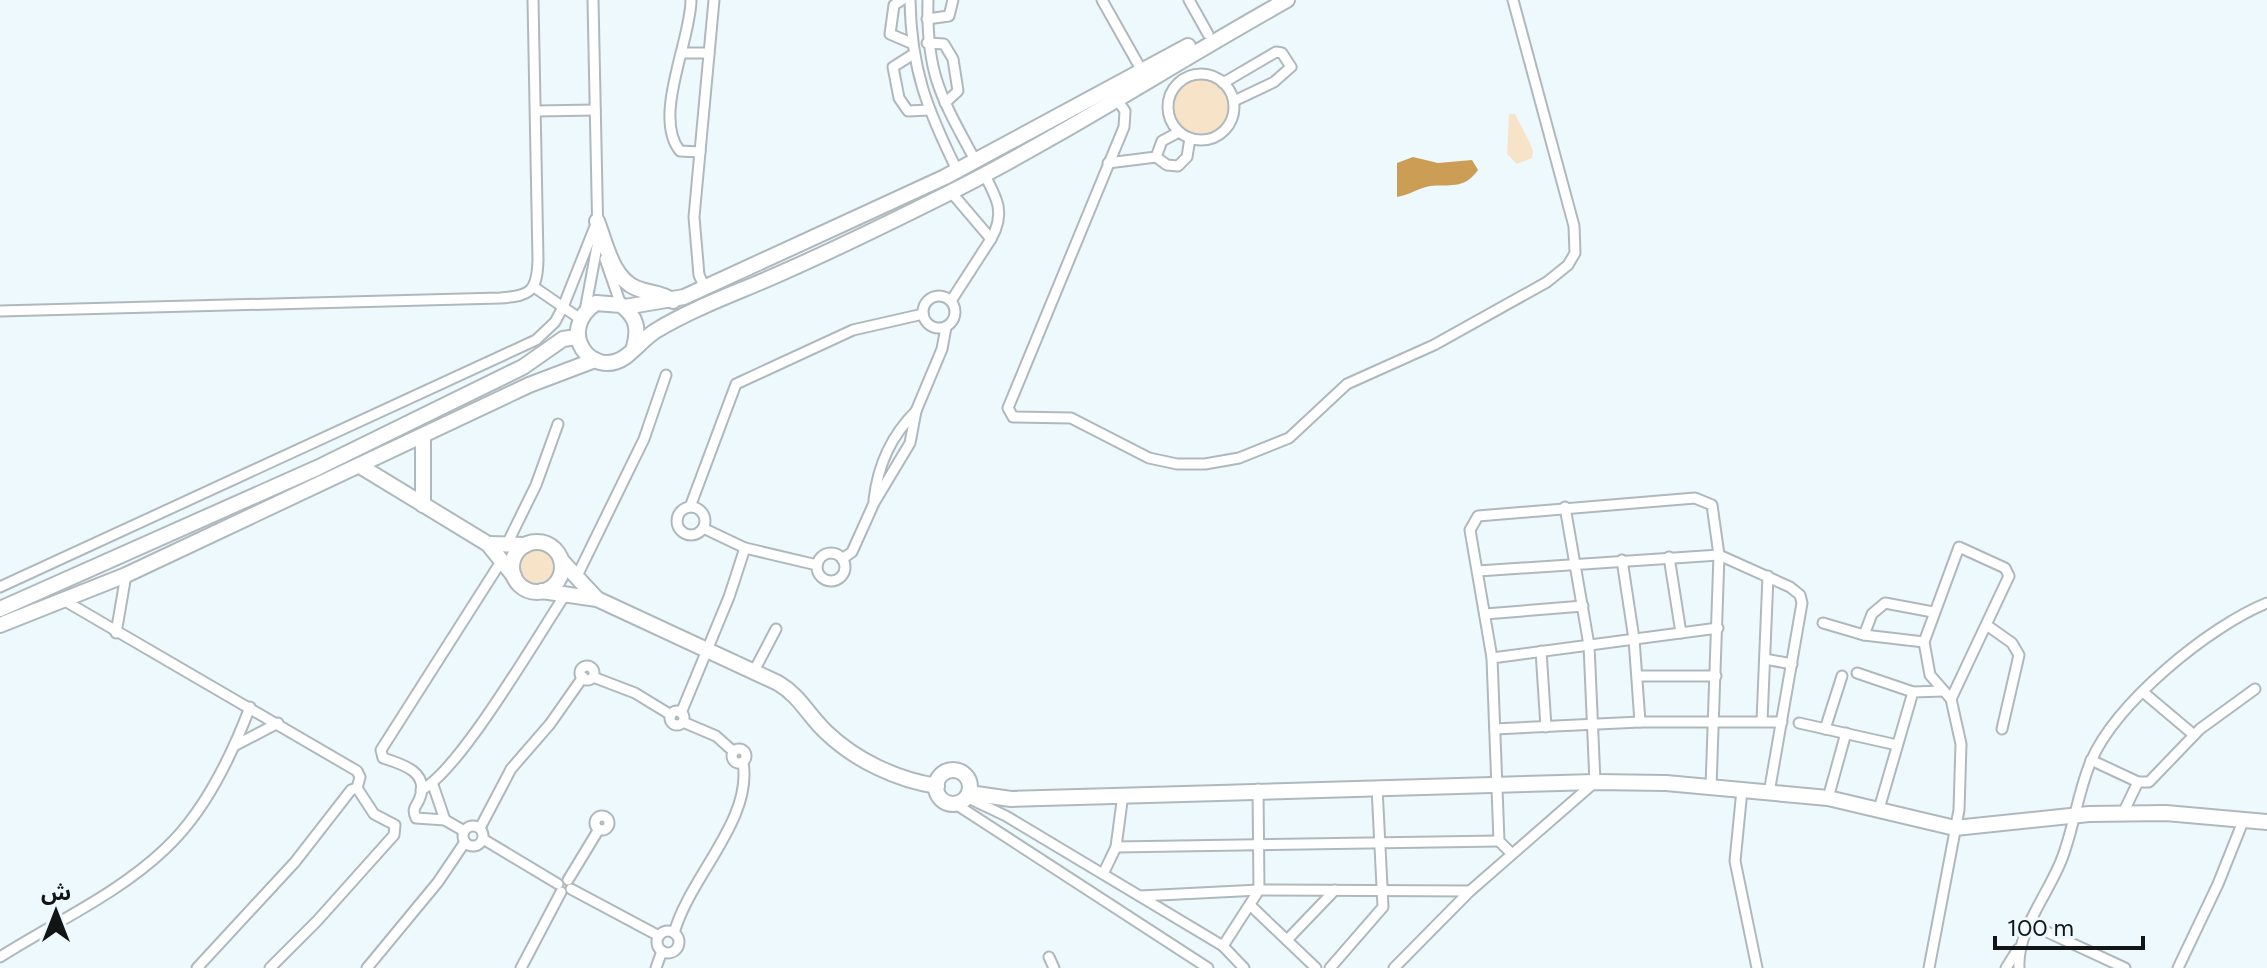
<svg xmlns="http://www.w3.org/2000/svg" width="2267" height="968" font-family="Figtree,'Noto Sans Arabic',sans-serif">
<rect width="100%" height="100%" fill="#eef9fd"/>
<g fill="#f7e4c8">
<circle cx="1201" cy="107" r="29"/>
<path d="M 1509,114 L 1515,114 C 1521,126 1528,137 1533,151 L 1532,158 L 1517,164 L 1507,154 Z"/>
<circle cx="537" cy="567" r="17"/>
</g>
<path fill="#cc9d55" d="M 1413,157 L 1438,163 L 1472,160 L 1478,170 C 1464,190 1449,184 1430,186 C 1419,188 1409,195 1397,197 L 1397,163 Z"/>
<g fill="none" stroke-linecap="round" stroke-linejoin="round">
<g stroke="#afb9bd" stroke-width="13">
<g id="street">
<path d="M 691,0 C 691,40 652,117 680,151 L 700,152"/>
<polyline points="902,0 894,5 890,34 911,43"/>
<path d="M 910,0 C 911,69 927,109 957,170"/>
<path d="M 928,0 C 926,74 941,97 975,160"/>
<polyline points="1102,0 1142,71"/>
<polyline points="1189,0 1208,34"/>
<polyline points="927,19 949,16 953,0"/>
<polyline points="927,43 944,44 953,59 958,91 945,103"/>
<polyline points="682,53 709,53"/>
<polyline points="912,55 893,67 899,98 908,111 929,110"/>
<circle cx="1201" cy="107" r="33"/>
<polyline points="1223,83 1276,52 1282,53 1291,67 1274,82 1234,101"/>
<polyline points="1116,98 1125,111 1124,127 1008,408 1013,417 1071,418 1149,458 1177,464 1205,464 1239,458 1289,438 1347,384 1434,345 1547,282 1568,265 1575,253 1574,226 1513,0"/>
<polyline points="537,111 595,110"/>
<polyline points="1156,157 1162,141 1179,132"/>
<polyline points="1108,163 1156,157 1167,165 1178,166 1187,157 1190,138"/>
<path d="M 951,192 L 991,239 C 1006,213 997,198 984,174"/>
<polyline points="605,259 621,305"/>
<polyline points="534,287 563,307 596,224"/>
<polyline points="705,288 699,275 694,217 714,0"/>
<circle cx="939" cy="312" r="16"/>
<polyline points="951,301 991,239"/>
<path d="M 0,311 L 500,298 C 531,296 537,291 538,260 L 533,0"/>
<polyline points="585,311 598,241 593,0"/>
<path d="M 874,500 C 878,464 891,436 916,411"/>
<polyline points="690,507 736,384 853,330 923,314"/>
<circle cx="691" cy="521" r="14"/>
<polyline points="703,528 745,548 817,565"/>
<polyline points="507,544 536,485 558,424"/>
<circle cx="831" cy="567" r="14"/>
<polyline points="1669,557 1681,633"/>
<polyline points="842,559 852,552 874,503 910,443 916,411 942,349 946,327"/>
<polyline points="1622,560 1634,639 1640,722"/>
<polyline points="1478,571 1719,555 1790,587 1800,595 1802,603 1769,793"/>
<polyline points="577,576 644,439 666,375"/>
<polyline points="0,587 536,340 555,322 563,307 579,318"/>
<polyline points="65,601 357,771 360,777 357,788 374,814 395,825 394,835 317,921 270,968"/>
<polyline points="1485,614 1583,606"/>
<polyline points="1823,623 1864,635 1924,642"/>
<polyline points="1988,626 2012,643 2019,655 2002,729"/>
<polyline points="116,633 126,575"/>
<polyline points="1864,635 1872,614 1885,603 1933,612"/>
<polyline points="1541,651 1546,727"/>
<polyline points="1492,658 1718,628"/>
<polyline points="1765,659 1792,664"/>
<circle cx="587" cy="673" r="7"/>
<polyline points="754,671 776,629"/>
<polyline points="1857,673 1913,692"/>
<polyline points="1638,676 1716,676"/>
<polyline points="593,677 635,693 671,715"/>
<polyline points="2143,692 2194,735"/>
<circle cx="677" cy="718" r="7"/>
<polyline points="681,713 729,597 745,548"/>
<polyline points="1762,721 1768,576"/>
<polyline points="683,722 716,736 734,752"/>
<polyline points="1799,723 1897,745"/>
<polyline points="1495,729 1640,722 1782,722"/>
<polyline points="1825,729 1842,676"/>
<polyline points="236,745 278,723"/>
<circle cx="739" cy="756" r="7"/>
<polyline points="2091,760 2138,782"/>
<polyline points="433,785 445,820"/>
<path d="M 421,790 C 459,772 537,637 565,595"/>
<polyline points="1742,790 1735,861 1757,968"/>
<polyline points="966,797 1006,816 1223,946 1244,968"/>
<polyline points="1828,798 1846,733"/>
<polyline points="954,803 1208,968"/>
<polyline points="1879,809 1913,692 1943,691"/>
<polyline points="2123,813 2138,782 2149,782 2200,729 2255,689"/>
<circle cx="602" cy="823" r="7"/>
<circle cx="473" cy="836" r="10"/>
<polyline points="480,828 511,769 550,724 583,677"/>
<path d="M 464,831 L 445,820 L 416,818 C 412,809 415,808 419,800 C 431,772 402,764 383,758 L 381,750 L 502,560"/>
<polyline points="483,839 558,884"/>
<polyline points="1116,847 1499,841"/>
<polyline points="1512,854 1499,841 1492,658 1470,530 1478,516 1695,498 1712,505 1719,555 1711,787"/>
<polyline points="1103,874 1116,847 1123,794"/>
<polyline points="568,880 599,829"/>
<polyline points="571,889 659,936"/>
<polyline points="1140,896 1259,890 1470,891"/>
<polyline points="1251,906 1316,968"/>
<polyline points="2030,924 2125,968"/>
<circle cx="668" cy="942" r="11"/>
<path d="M 674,933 C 690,876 753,820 743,762"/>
<polyline points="1287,940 1335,890"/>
<polyline points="1223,946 1259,890 1258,789"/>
<path d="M 0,957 C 55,922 118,894 165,849 C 205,812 231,757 250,707"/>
<polyline points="1049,957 1054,968"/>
<polyline points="197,968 295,862 351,790 357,788"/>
<polyline points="367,968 438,882 465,842"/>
<polyline points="521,968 561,892"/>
<polyline points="656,968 662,951"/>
<polyline points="1330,968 1383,907 1377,787"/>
<polyline points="1394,968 1470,891 1595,782 1589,645 1565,507"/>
<polyline points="1929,968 1959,810 1961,744 1951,699 1930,675 1924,642 1959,547 2005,568 2009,576 1951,699"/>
<polyline points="2006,968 2018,949"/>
<path d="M 2019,968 C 2017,931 2047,896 2061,861 C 2074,829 2077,794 2091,761 C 2117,702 2208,627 2267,603"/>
<polyline points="2178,968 2218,884 2244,819"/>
</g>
</g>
<g stroke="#afb9bd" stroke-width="18">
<g id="secondary">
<path d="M 597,221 C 606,244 612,278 636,288 C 650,294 661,292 673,301"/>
<polyline points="625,307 684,297 945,177 1188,46"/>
<path d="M 634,347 C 639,329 637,317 621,305 L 596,303 C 555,331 592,380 625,357 C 636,349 645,337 657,330 C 695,307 739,292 779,274 C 836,249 893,221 949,193 C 1064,135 1174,63 1287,0"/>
<polyline points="360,466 488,544 514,576"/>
<polyline points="423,505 423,436"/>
<circle cx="537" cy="567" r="25"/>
<polyline points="488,544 526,545"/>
<polyline points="561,560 597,599"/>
<path d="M 542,591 L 597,599 L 778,683 C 800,696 808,715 826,732 C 855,760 897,780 937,786"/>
<polyline points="0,609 317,468 523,367 563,339 577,337"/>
<polyline points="0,625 126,575 529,385 595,360"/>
<circle cx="953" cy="787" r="17"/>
<polyline points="969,793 1011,799 1595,782 1666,783 1828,798 1955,828 2089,814 2166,813 2267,822"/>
</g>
</g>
<use href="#street" stroke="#fff" stroke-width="9"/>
<use href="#secondary" stroke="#fff" stroke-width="14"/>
</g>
<g transform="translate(56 912)" stroke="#eef9fd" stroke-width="6" paint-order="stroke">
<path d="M0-6L14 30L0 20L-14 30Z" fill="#111516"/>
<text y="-12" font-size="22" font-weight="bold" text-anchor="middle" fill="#111516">ش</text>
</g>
<path d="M1995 936v12h148v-12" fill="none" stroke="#111516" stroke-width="4"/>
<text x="2007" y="936" font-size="24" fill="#111516" stroke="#eef9fd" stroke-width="6" paint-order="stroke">100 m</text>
</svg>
